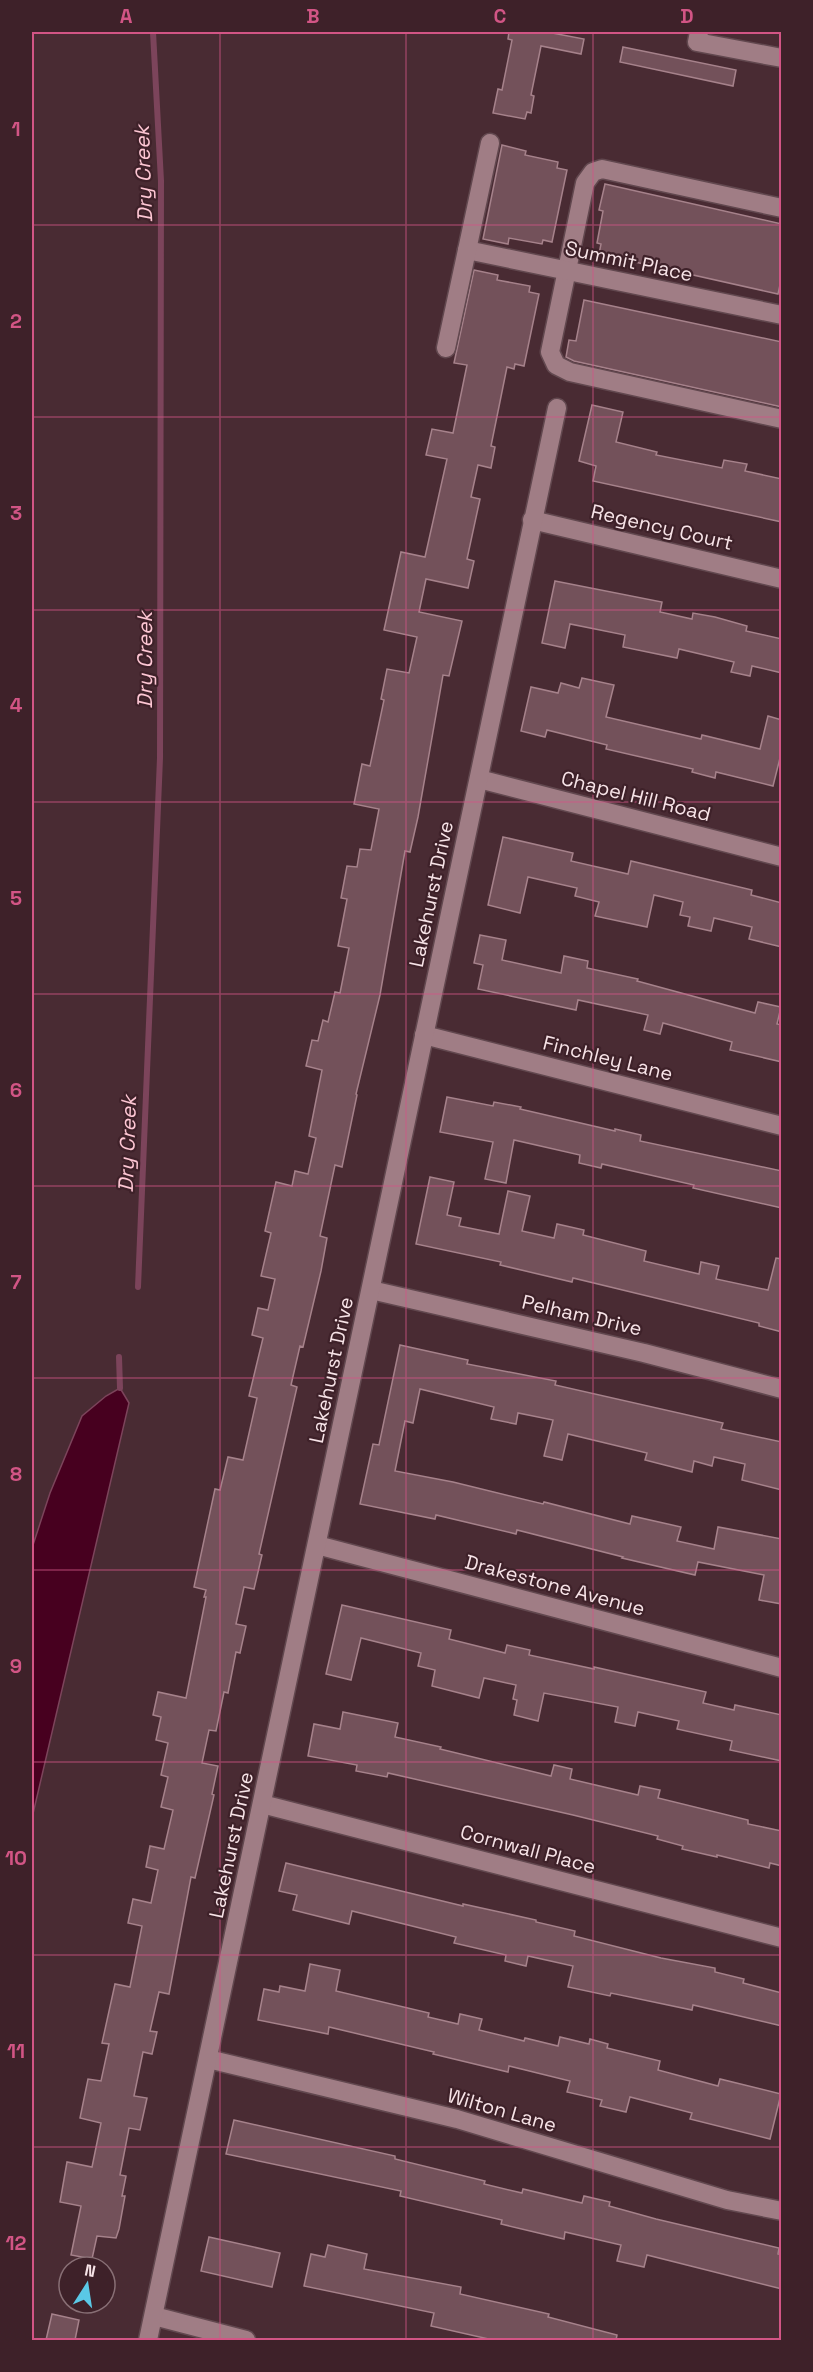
<svg xmlns="http://www.w3.org/2000/svg" width="813" height="2372" font-family="'Space Grotesk',sans-serif">
<rect width="100%" height="100%" fill="#492b33"/>
<polygon fill="#47001f" stroke="#7c445b" stroke-width="1.5" points="120,1388 129,1403 32,1818 32,1548 50,1493 82,1416 106,1396"/>
<g fill="none" stroke-linecap="round" stroke-linejoin="round">
<g stroke="#7c445b" stroke-width="6">
<polyline points="138,1287 160,758 161,181 153,32"/>
<polyline points="119,1357 120,1388"/>
</g>
</g>
<g fill="#73515a" stroke="#a6828b" stroke-width="1.5">
<polygon points="509,32 547,32 584,39 581,54 541,46 531,95 534,96 531,113 527,112 525,119 493,113 498,89 502,90 512,40 508,39"/>
<polygon points="623,47 736,70 733,86 620,62"/>
<polygon points="502,145 526,151 525,155 558,162 557,168 567,170 552,242 543,240 542,244 509,238 508,244 483,239"/>
<polygon points="605,184 782,224 782,276 778,294 599,254 601,244 597,243 603,211 599,210"/>
<polygon points="474,270 498,275 497,280 530,286 529,292 539,294 524,366 515,364 514,369 507,367 491,446 495,447 491,468 478,465 471,497 480,499 467,559 474,561 468,588 426,579 419,612 462,621 449,676 443,675 418,817 410,852 405,851 380,995 356,1094 357,1095 342,1167 335,1165 320,1236 327,1238 321,1271 303,1347 300,1346 291,1385 297,1387 259,1554 262,1555 254,1589 244,1587 236,1624 246,1626 240,1653 236,1652 228,1693 224,1692 216,1731 209,1730 202,1763 218,1766 212,1794 214,1795 195,1878 191,1877 169,1994 159,1992 150,2031 157,2032 152,2054 143,2052 134,2096 147,2098 140,2130 129,2128 120,2175 126,2176 122,2196 125,2196 119,2229 116,2238 97,2236 92,2259 71,2255 81,2206 60,2202 67,2162 92,2167 101,2123 80,2118 88,2079 101,2081 109,2044 102,2043 115,1984 130,1987 142,1926 128,1923 133,1899 151,1903 158,1870 146,1867 150,1846 164,1849 173,1810 161,1807 168,1777 161,1775 168,1743 156,1740 161,1717 153,1715 158,1692 186,1698 206,1597 204,1597 206,1590 194,1587 215,1489 220,1490 228,1457 243,1460 257,1398 249,1396 263,1338 252,1335 258,1308 268,1310 275,1279 261,1276 271,1233 265,1231 276,1182 292,1186 295,1171 308,1174 316,1138 309,1136 322,1070 306,1066 312,1040 318,1041 323,1020 328,1022 335,992 340,993 349,948 338,946 347,899 341,898 347,866 357,867 360,849 371,850 379,809 354,804 362,764 370,766 384,700 381,699 387,669 409,673 417,637 384,630 401,552 425,557 447,459 426,455 432,429 453,433 467,365 454,363"/>
<polygon points="584,300 782,342 782,407 574,361 566,357 569,340 576,341"/>
<polygon points="592,405 623,412 616,442 657,452 656,455 722,468 724,460 747,464 745,471 782,479 782,522 593,481 596,466 579,461"/>
<polygon points="555,581 662,602 660,612 692,619 693,613 715,617 747,626 746,631 782,639 782,673 752,666 750,676 731,672 734,662 679,649 677,658 623,647 625,635 570,624 565,648 542,643"/>
<polygon points="582,678 614,685 606,717 701,739 702,735 760,749 768,716 782,720 782,750 773,786 716,772 715,778 692,772 693,769 606,749 607,745 547,730 545,737 521,731 531,687 558,693 561,683 579,688"/>
<polygon points="503,837 573,853 571,861 628,874 631,861 752,890 751,895 782,903 782,947 749,939 752,927 714,918 711,931 688,926 690,917 680,915 683,902 654,895 647,927 595,916 599,902 575,896 577,888 528,877 520,913 488,905"/>
<polygon points="480,935 506,940 502,960 561,973 564,956 588,961 587,968 638,979 637,981 755,1013 758,1002 781,1007 777,1024 782,1025 782,1062 730,1050 732,1042 663,1023 660,1034 644,1030 648,1015 578,1000 576,1010 478,989 483,965 474,963"/>
<polygon points="447,1097 493,1106 494,1102 521,1107 520,1109 615,1131 615,1129 641,1135 640,1141 782,1171 782,1208 693,1188 694,1185 602,1164 601,1168 579,1163 580,1155 514,1140 506,1183 485,1179 493,1142 440,1132"/>
<polygon points="430,1177 454,1182 447,1215 461,1218 459,1226 499,1234 508,1191 530,1196 522,1231 554,1238 557,1224 584,1230 583,1235 646,1251 644,1261 699,1274 701,1262 719,1266 716,1279 768,1290 776,1258 782,1259 782,1332 759,1326 759,1323 573,1278 572,1282 500,1265 501,1262 416,1244"/>
<polygon points="400,1345 468,1360 467,1364 556,1381 555,1385 723,1423 721,1429 782,1442 782,1490 742,1480 745,1464 714,1457 712,1466 694,1461 692,1472 645,1460 647,1453 568,1434 562,1460 544,1456 553,1420 518,1413 516,1424 491,1419 494,1407 420,1389 413,1423 405,1421 395,1471 453,1482 543,1504 544,1502 630,1524 632,1516 681,1527 677,1541 714,1549 718,1527 782,1539 782,1604 759,1600 764,1575 698,1562 695,1575 622,1558 623,1557 517,1530 516,1534 436,1515 435,1519 360,1504 373,1444 379,1445"/>
<polygon points="342,1605 451,1630 449,1639 505,1653 507,1645 530,1650 529,1655 594,1669 594,1667 706,1692 703,1703 734,1710 735,1705 782,1715 782,1761 730,1750 732,1741 677,1729 679,1721 638,1712 635,1726 615,1722 618,1707 544,1693 538,1721 514,1715 517,1700 513,1699 516,1685 484,1678 479,1698 432,1686 435,1670 418,1666 421,1653 361,1638 351,1680 326,1674"/>
<polygon points="343,1712 398,1723 395,1737 441,1747 440,1749 551,1776 554,1765 572,1769 570,1779 638,1795 640,1786 660,1790 658,1798 748,1820 748,1824 782,1831 782,1866 770,1863 769,1868 717,1855 717,1857 682,1849 683,1846 657,1839 658,1836 573,1815 388,1773 387,1777 356,1771 357,1765 308,1756 314,1724 340,1729"/>
<polygon points="286,1863 463,1906 463,1904 536,1920 536,1922 575,1931 574,1936 661,1958 715,1968 715,1972 744,1979 743,1983 782,1993 782,2026 693,2005 692,2010 611,1993 610,1996 568,1987 573,1966 528,1956 526,1966 505,1961 506,1955 454,1943 456,1937 352,1911 349,1924 293,1910 297,1895 279,1891"/>
<polygon points="310,1964 340,1970 336,1991 429,2013 428,2017 458,2024 460,2014 482,2019 479,2030 524,2041 525,2038 558,2046 560,2037 589,2044 590,2039 608,2044 607,2048 660,2061 658,2070 718,2086 720,2079 781,2094 770,2139 690,2119 692,2113 630,2097 626,2112 600,2106 602,2100 567,2092 570,2081 509,2066 508,2072 433,2054 434,2052 329,2027 328,2034 258,2020 264,1989 279,1992 280,1986 305,1991"/>
<polygon points="234,2120 395,2156 395,2159 485,2181 484,2184 522,2193 523,2189 582,2203 584,2196 610,2202 609,2206 656,2219 779,2248 778,2254 782,2255 782,2289 647,2255 644,2267 617,2261 621,2245 565,2232 564,2239 501,2224 502,2220 400,2196 401,2191 226,2154"/>
<polygon points="209,2237 280,2253 272,2287 201,2271"/>
<polygon points="328,2245 367,2254 364,2269 461,2287 460,2294 549,2314 548,2317 617,2335 616,2340 493,2340 431,2326 434,2313 304,2286 311,2254 325,2257"/>
<polygon points="52,2314 79,2320 75,2340 46,2340"/>
</g>
<g fill="none" stroke-linecap="round" stroke-linejoin="round">
<g stroke="#62484f" stroke-width="21">
<g id="minor">
<polyline points="699,32 697,42 782,58"/>
<polyline points="782,208 602,169 593,172 585,183 550,352 556,365 570,372 782,419"/>
<polyline points="467,250 782,315"/>
<polyline points="446,348 490,143"/>
<polyline points="532,520 782,579"/>
<polyline points="479,779 782,857"/>
<polyline points="424,1035 782,1126"/>
<polyline points="371,1290 644,1353 782,1389"/>
<polyline points="317,1545 782,1668"/>
<polyline points="262,1804 782,1938"/>
<polyline points="208,2059 457,2119 727,2200 782,2211"/>
<polyline points="154,2316 246,2340"/>
<polyline points="148,2340 557,408"/>
</g>
</g>
<use href="#minor" stroke="#a07d85" stroke-width="18"/>
</g>
<path fill="none" stroke="#d25585" stroke-width="1.5" stroke-opacity="0.55" d="M 220,32 L 220,2340M 406,32 L 406,2340M 593,32 L 593,2340M 32,225 L 782,225M 32,417 L 782,417M 32,610 L 782,610M 32,802 L 782,802M 32,994 L 782,994M 32,1186 L 782,1186M 32,1378 L 782,1378M 32,1570 L 782,1570M 32,1762 L 782,1762M 32,1955 L 782,1955M 32,2147 L 782,2147"/>
<g text-anchor="middle" dominant-baseline="central" stroke-width="4.5" stroke-linejoin="round" paint-order="stroke">
<g font-size="20" fill="#f7e3e7" stroke="#3e2129">
<text transform="translate(629 261) rotate(12)">Summit Place</text>
<text transform="translate(662 527) rotate(13)">Regency Court</text>
<text transform="translate(636 796) rotate(14)">Chapel Hill Road</text>
<text transform="translate(431 894) rotate(-78)">Lakehurst Drive</text>
<text transform="translate(608 1058) rotate(14)">Finchley Lane</text>
<text transform="translate(582 1315) rotate(13)">Pelham Drive</text>
<text transform="translate(331 1370) rotate(-78)">Lakehurst Drive</text>
<text transform="translate(555 1585) rotate(15)">Drakestone Avenue</text>
<text transform="translate(231 1845) rotate(-78)">Lakehurst Drive</text>
<text transform="translate(528 1849) rotate(15)">Cornwall Place</text>
<text transform="translate(502 2110) rotate(16)">Wilton Lane</text>
</g>
<g font-size="21" font-style="italic" fill="#fec7d4" stroke="#3e2129">
<text transform="translate(143 174) rotate(-92)">Dry Creek</text>
<text transform="translate(144 660) rotate(-90)">Dry Creek</text>
<text transform="translate(127 1144) rotate(-88)">Dry Creek</text>
</g>
</g>
<rect width="813" height="2372" fill="none" stroke="#3e2129" stroke-width="66"/>
<g transform="translate(87 2285) rotate(12)"><circle r="28" fill="#3e2129" stroke="#886f75" stroke-width="1.5"/>
<path d="M0-4.5L10 22L0 15L-10 22Z" fill="#5ac8e6"/>
<text y="-9" font-size="16" font-weight="bold" text-anchor="middle" fill="#f7e3e7">N</text>
</g>
<rect x="33" y="33" width="747" height="2306" fill="none" stroke="#d25585" stroke-width="2"/>
<g font-size="20" text-anchor="middle" font-weight="bold" fill="#d25585">
<text x="126" y="23">A</text>
<text x="313" y="23">B</text>
<text x="500" y="23">C</text>
<text x="687" y="23">D</text>
<text x="16" y="136">1</text>
<text x="16" y="328">2</text>
<text x="16" y="520">3</text>
<text x="16" y="712">4</text>
<text x="16" y="905">5</text>
<text x="16" y="1097">6</text>
<text x="16" y="1289">7</text>
<text x="16" y="1481">8</text>
<text x="16" y="1673">9</text>
<text x="16" y="1865">10</text>
<text x="16" y="2058">11</text>
<text x="16" y="2250">12</text>
</g>
</svg>
